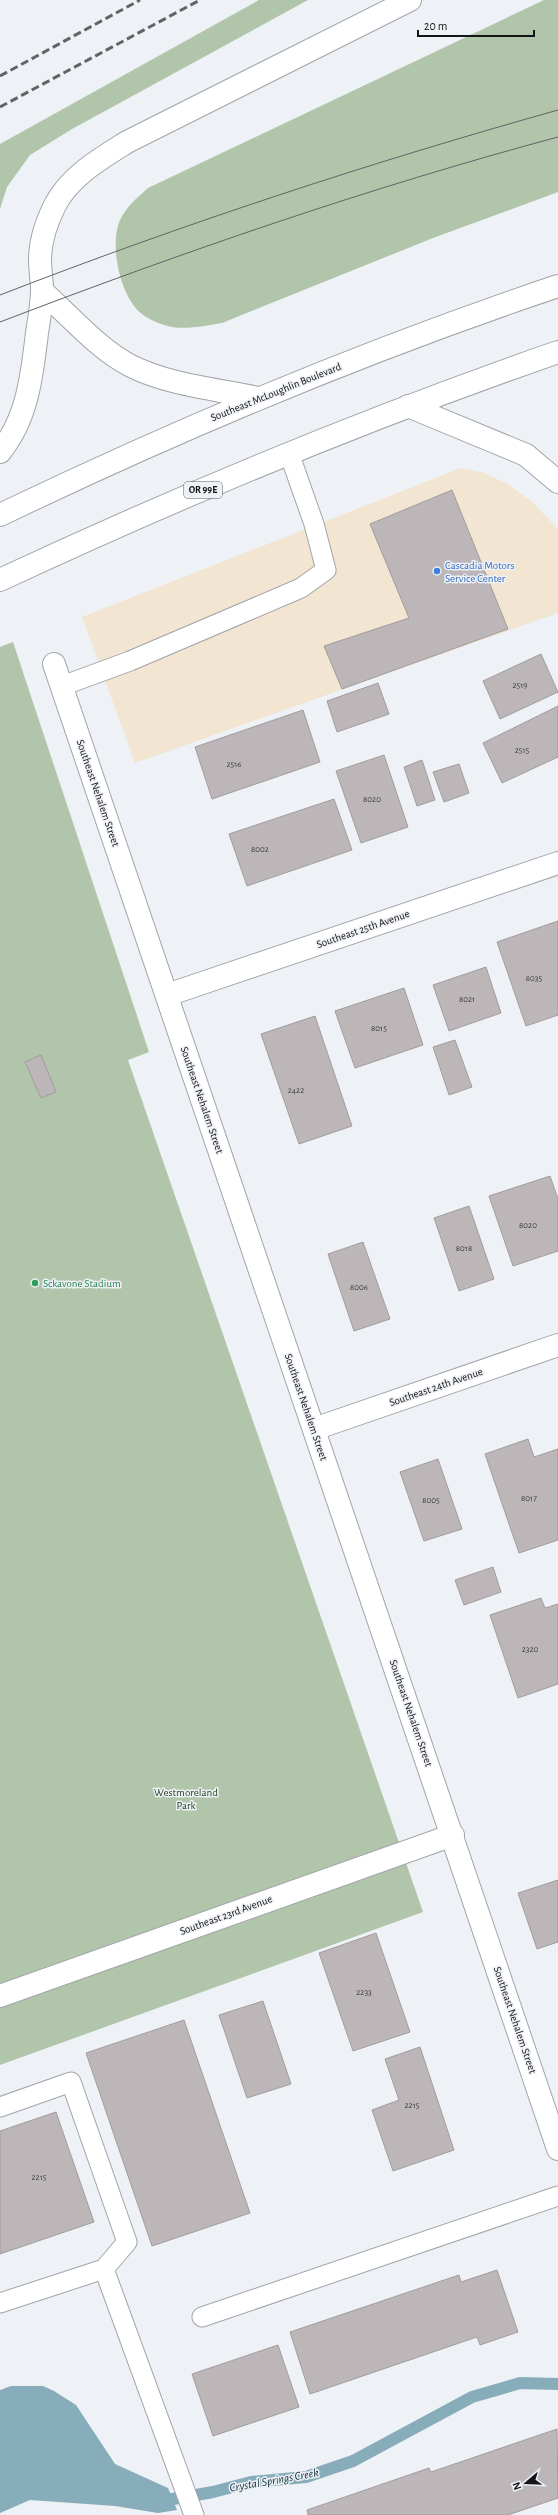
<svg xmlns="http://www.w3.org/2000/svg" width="558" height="2515" font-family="'Alegreya Sans',sans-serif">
<rect width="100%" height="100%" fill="#eef1f6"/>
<polygon fill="#f2e5d1" points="461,468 481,472 506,483 532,502 558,529 558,613 135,763 82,617"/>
<g fill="#b0c5aa">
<polygon points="259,0 308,0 72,129 30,155 7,187 0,209 0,144"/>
<path d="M 544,0 L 558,0 L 558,192 L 433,238 L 222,323 C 204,326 182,331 164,325 C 157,323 147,318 142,314 C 120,297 109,245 120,220 C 127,206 137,198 148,188 Z"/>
<polygon points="13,642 149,1052 128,1060 423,1912 0,2065 0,647"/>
</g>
<polygon fill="#87acba" points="11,2386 43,2386 54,2391 76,2405 115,2464 168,2488 177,2510 158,2513 115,2506 30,2500 0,2513 0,2390"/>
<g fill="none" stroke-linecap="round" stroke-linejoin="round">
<polyline stroke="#87acba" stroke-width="12" points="158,2498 173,2499 213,2492 251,2482 306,2477 353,2461 472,2397 520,2383 558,2384"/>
</g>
<g fill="#bcb6b8" stroke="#a29c9d">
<polygon points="452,490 508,629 342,689 324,646 409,618 370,524"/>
<polygon points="541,654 558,692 500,719 483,681"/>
<polygon points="378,683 389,714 337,732 327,701"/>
<polygon points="558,706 558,757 502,783 483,743"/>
<polygon points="303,710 320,762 212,799 195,747"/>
<polygon points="384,755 408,827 361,843 336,771"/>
<polygon points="422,760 435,800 417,806 404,767"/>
<polygon points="459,764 469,793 444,802 433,772"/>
<polygon points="334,799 352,850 247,886 229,834"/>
<polygon points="558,921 558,1015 526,1026 497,942"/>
<polygon points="486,967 501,1013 449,1031 433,985"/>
<polygon points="404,988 423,1045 355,1068 335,1011"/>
<polygon points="315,1016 352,1126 299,1144 261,1034"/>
<polygon points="455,1040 472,1087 449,1095 433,1047"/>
<polygon points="41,1055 56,1092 41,1098 25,1062"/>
<polygon points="550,1176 558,1199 558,1251 513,1266 489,1196"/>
<polygon points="469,1206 494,1279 459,1291 434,1218"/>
<polygon points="363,1242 390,1319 354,1331 328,1254"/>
<polygon points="528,1439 534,1457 558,1449 558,1540 519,1553 485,1454"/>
<polygon points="438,1459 462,1529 424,1541 400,1472"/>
<polygon points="493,1567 501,1592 464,1605 455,1580"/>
<polygon points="541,1598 545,1608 558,1604 558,1684 518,1698 490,1615"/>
<polygon points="558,1880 558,1942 537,1949 518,1893"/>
<polygon points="376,1933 410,2032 353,2051 319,1953"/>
<polygon points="263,2001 291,2084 247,2098 219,2015"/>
<polygon points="184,2020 250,2213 152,2246 86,2053"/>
<polygon points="420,2047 454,2150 393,2171 372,2110 399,2100 385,2059"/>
<polygon points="56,2112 94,2222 0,2254 0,2131"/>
<polygon points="497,2270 518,2332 480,2345 477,2337 310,2394 290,2332 459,2275 461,2282"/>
<polygon points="278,2345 299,2407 213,2436 192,2374"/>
<polygon points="557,2429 558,2498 508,2515 308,2515 307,2510 429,2468 431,2472"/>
</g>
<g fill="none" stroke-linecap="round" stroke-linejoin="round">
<g stroke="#a1a4a8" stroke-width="21">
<g id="lane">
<polyline points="62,686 130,661 301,588 326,570 314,524 289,453"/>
<polyline points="0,2107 71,2082 127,2242 104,2269 0,2303"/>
<polyline points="104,2269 194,2515"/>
<polyline points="202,2317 558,2196"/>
</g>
</g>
<g stroke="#a1a4a8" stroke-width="24">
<g id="street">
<polyline points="54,664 558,2149"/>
<polyline points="167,995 558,863"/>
<polyline points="314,1429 558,1345"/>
<polyline points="0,1996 453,1835"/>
</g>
</g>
<g stroke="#a1a4a8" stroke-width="24">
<polyline id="primary" points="526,455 558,482"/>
</g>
<g stroke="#a1a4a8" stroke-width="24">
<g id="highway">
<path d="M 42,291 C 69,315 99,350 131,366 C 169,385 216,389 258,398"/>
<polyline points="408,406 526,455"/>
<path d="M 0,452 C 28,418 32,374 37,333 C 39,319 42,304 42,290 C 42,280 40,270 40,260 C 40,242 47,221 55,205 C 70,176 100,159 127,142 L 410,0"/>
<path d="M 0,515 C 181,428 367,350 558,286"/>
<path d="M 0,580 C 182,495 368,418 558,352"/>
</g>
</g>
<use href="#lane" stroke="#fff" stroke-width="19"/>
<use href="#street" stroke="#fff" stroke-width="22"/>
<use href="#primary" stroke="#fff" stroke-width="22"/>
<use href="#highway" stroke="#fff" stroke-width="22"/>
<g stroke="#626366" stroke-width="1">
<path d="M 0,295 C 183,224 369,163 558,110"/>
<path d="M 0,322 C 183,252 368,188 558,137"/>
</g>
<g stroke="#626366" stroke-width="3" stroke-dasharray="8 4" stroke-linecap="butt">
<polyline points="0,76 140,0"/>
<polyline points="0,107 200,0"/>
</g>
</g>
<circle fill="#3f7fe0" stroke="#eef1f6" stroke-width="1.5" cx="437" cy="571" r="4"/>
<circle fill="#2e9e5b" stroke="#eef1f6" stroke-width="1.5" cx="35" cy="1283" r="4"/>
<g text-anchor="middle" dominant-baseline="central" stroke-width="3" stroke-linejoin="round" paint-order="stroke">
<g font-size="9" fill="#3e3d3e">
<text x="520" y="685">2519</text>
<text x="522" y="750">2515</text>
<text x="234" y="764">2516</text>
<text x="372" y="799">8020</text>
<text x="260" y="849">8002</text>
<text x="534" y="978">8035</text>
<text x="467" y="999">8021</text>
<text x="379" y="1028">8015</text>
<text x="296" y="1090">2422</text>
<text x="528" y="1225">8020</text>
<text x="464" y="1248">8018</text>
<text x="359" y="1287">8006</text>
<text x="529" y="1498">8017</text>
<text x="431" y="1500">8005</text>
<text x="530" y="1649">2320</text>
<text x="364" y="1992">2233</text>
<text x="412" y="2105">2215</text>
<text x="39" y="2177">2215</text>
</g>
<rect fill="#eef1f6" stroke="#555759" stroke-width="1" x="184" y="482" width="38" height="16" rx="3"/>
<g font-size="10" font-weight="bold" fill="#141516">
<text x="203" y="490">OR 99E</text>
</g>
<g font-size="11" fill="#141516" stroke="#eef1f6">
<text transform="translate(276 392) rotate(-22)">Southeast McLoughlin Boulevard</text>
<text transform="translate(98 793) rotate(71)">Southeast Nehalem Street</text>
<text transform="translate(363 929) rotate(-19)">Southeast 25th Avenue</text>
<text transform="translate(202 1100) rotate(71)">Southeast Nehalem Street</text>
<text transform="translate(436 1387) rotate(-19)">Southeast 24th Avenue</text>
<text transform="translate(306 1407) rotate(71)">Southeast Nehalem Street</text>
<text transform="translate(411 1713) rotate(71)">Southeast Nehalem Street</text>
<text transform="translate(226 1915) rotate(-20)">Southeast 23rd Avenue</text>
<text transform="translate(515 2020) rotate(71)">Southeast Nehalem Street</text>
</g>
<g font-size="11" fill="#366cbe" stroke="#eef1f6" text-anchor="start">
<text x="445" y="565">Cascadia Motors<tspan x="445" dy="13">Service Center</tspan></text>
</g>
<g font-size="11" fill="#27864d" stroke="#eef1f6" text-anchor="start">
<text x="43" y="1283">Sckavone Stadium</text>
</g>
<g font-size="11" fill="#224119" stroke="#eef1f6">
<text x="186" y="1792">Westmoreland<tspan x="186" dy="13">Park</tspan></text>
</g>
<g font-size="12" font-style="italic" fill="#0e323d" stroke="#eef1f6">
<text transform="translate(274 2480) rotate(-10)">Crystal Springs Creek</text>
</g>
</g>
<g transform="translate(526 2483) rotate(251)" stroke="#eef1f6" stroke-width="3" paint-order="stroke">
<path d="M0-3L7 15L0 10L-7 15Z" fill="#141516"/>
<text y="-6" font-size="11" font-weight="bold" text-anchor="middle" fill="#141516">N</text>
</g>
<path d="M418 30v6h116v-6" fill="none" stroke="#141516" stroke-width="2"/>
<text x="424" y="30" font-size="12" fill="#141516" stroke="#eef1f6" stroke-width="3" paint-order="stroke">20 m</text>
</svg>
